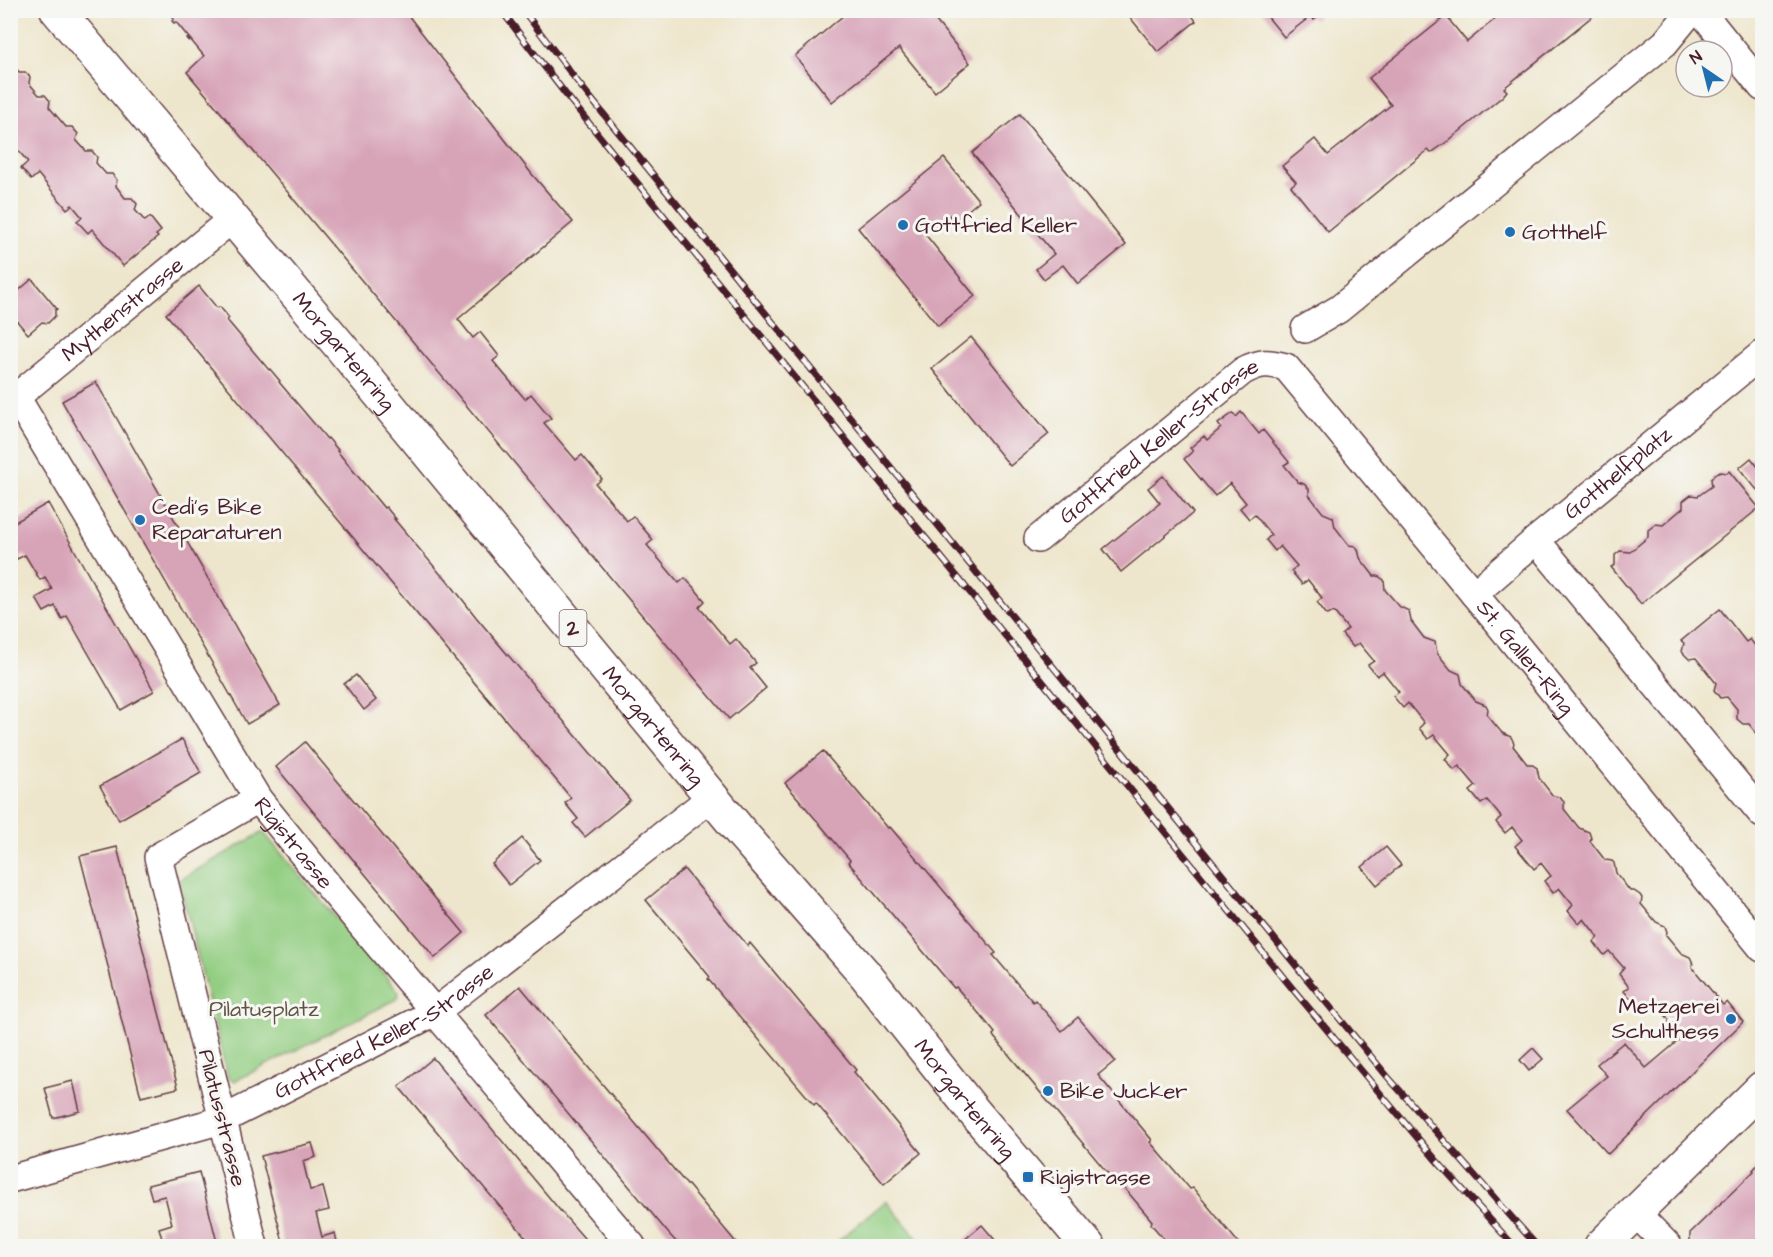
<svg xmlns="http://www.w3.org/2000/svg" width="1773" height="1257" font-family="'Architects Daughter',sans-serif">
<rect width="100%" height="100%" fill="#f6f6f2"/>
<filter id="ink" filterUnits="userSpaceOnUse"><feTurbulence type="fractalNoise" baseFrequency=".0167" numOctaves="2"/><feDisplacementMap in="SourceGraphic" scale="12" xChannelSelector="R" yChannelSelector="G"/><feConvolveMatrix kernelMatrix="1 2 1 2 8 2 1 2 1" color-interpolation-filters="sRGB"/></filter>
<filter id="wash" filterUnits="userSpaceOnUse"><feTurbulence type="fractalNoise" baseFrequency=".008" numOctaves="4" result="noise"/><feDisplacementMap in="SourceGraphic" scale="24" xChannelSelector="R" yChannelSelector="G"/><feGaussianBlur stdDeviation="1.35" result="paint"/><feColorMatrix in="noise" values="0 0 0 0 0 0 0 0 0 0 0 0 0 0 0 0 0 1.4 0 .05"/><feComposite in="paint" operator="in"/></filter>
<g filter="url(#wash)">
<rect width="100%" height="100%" fill="#eee6cc"/>
<g fill="#93ce82" stroke="#6e7656" stroke-width="1.5">
<polygon points="263,832 399,992 397,999 235,1081 228,1078 179,880"/>
<polygon points="886,1201 924,1246 832,1246"/>
</g>
<g id="blocks">
<g fill="#d7a3b7">
<polygon points="166,10 404,10 531,173 573,222 458,319 473,338 480,332 499,356 493,361 525,399 531,394 551,418 544,423 576,460 582,455 602,479 596,484 627,521 633,516 653,540 647,545 679,583 685,578 695,589 705,601 699,607 730,644 736,639 756,663 750,668 766,688 729,719 187,72 204,56 190,39 189,41 187,39 189,38 176,22 174,23 172,21 174,19"/>
<polygon points="850,10 927,10 970,63 935,92 899,48 832,102 795,56"/>
<polygon points="1124,10 1188,10 1196,21 1158,52"/>
<polygon points="1262,10 1323,10 1314,20 1311,16 1284,37"/>
<polygon points="1506,10 1600,10 1504,88 1507,91 1503,96 1448,141 1431,153 1428,150 1328,232 1291,186 1296,182 1282,166 1315,139 1328,155 1391,105 1369,78 1446,16 1467,42"/>
<polygon points="10,61 19,72 25,72 30,77 29,83 39,95 45,95 50,101 49,107 66,127 72,127 78,134 76,139 77,141 86,151 92,151 97,157 96,163 106,174 112,174 117,180 116,186 125,198 132,198 137,204 135,210 145,221 150,217 161,231 156,235 158,237 123,266 92,229 88,233 77,221 82,217 72,205 67,209 38,174 31,180 21,168 28,162 10,141"/>
<polygon points="1020,114 1126,245 1078,284 1063,265 1044,279 1036,269 1054,254 972,153"/>
<polygon points="944,158 979,201 954,222 949,215 925,234 975,296 938,326 858,228"/>
<polygon points="32,279 57,309 55,310 55,316 48,323 42,322 28,334 10,313 10,298"/>
<polygon points="199,286 217,308 220,307 225,313 229,318 227,320 269,370 270,369 280,381 279,382 327,439 328,438 338,450 337,451 384,508 386,507 390,512 396,519 394,519 442,576 443,575 448,581 476,617 630,800 585,837 573,823 578,819 565,803 571,798 166,314"/>
<polygon points="971,337 1049,434 1010,466 932,369"/>
<polygon points="96,382 280,705 247,724 62,401"/>
<polygon points="1241,412 1259,434 1263,430 1289,462 1284,465 1298,482 1304,484 1309,489 1309,495 1323,513 1333,517 1335,527 1349,545 1355,546 1358,549 1360,558 1374,576 1378,576 1384,580 1385,590 1400,607 1409,611 1411,621 1424,638 1435,642 1437,653 1451,670 1460,674 1462,684 1476,701 1486,705 1488,709 1487,715 1502,733 1511,737 1514,743 1513,746 1527,764 1531,764 1537,768 1539,778 1553,796 1560,797 1562,800 1564,802 1564,809 1579,828 1589,832 1591,838 1590,841 1605,860 1612,861 1614,863 1616,873 1630,891 1634,891 1640,895 1642,898 1641,904 1656,922 1665,926 1667,932 1666,935 1681,953 1690,957 1693,963 1692,967 1723,1005 1727,1002 1743,1022 1608,1154 1567,1109 1607,1076 1597,1064 1624,1042 1646,1068 1678,1041 1665,1025 1670,1021 1656,1003 1651,1008 1649,1005 1641,1011 1624,991 1629,987 1619,974 1624,968 1609,951 1604,955 1594,942 1598,937 1584,919 1579,924 1568,911 1573,905 1559,888 1553,893 1544,881 1551,876 1541,863 1534,869 1515,846 1522,840 1512,827 1505,833 1496,822 1501,817 1487,800 1481,804 1470,791 1476,786 1459,766 1454,770 1445,759 1450,754 1434,735 1428,739 1419,728 1424,723 1408,703 1403,708 1393,696 1399,692 1383,672 1377,676 1368,665 1374,661 1359,643 1353,647 1342,634 1348,629 1334,612 1327,615 1317,602 1322,598 1308,580 1302,584 1291,571 1297,566 1280,546 1275,551 1266,540 1271,535 1255,515 1249,519 1240,508 1246,503 1230,483 1215,496 1184,459 1193,451 1190,448 1204,436 1207,440 1221,428 1218,424 1233,413 1236,417"/>
<polygon points="1751,458 1762,472 1762,485 1757,490 1739,468"/>
<polygon points="1729,471 1759,508 1641,604 1611,567 1615,565 1615,555 1620,551 1630,552 1648,537 1648,530 1656,524 1663,525 1683,508 1683,501 1691,495 1698,496 1712,486 1711,479 1715,474 1721,472 1727,473"/>
<polygon points="1163,476 1193,513 1121,572 1103,549 1160,503 1148,488"/>
<polygon points="48,503 154,691 121,710 67,616 62,619 55,606 44,612 36,598 52,589 45,577 40,580 25,555 17,559 10,548 10,525"/>
<polygon points="1720,609 1746,642 1750,639 1762,655 1762,750 1757,742 1758,735 1749,724 1743,724 1737,719 1737,709 1727,697 1720,698 1714,690 1716,683 1696,658 1689,659 1682,652 1684,643 1681,641"/>
<polygon points="356,675 376,700 364,710 344,684"/>
<polygon points="182,739 201,773 119,820 100,786"/>
<polygon points="305,742 464,933 435,958 276,767"/>
<polygon points="823,751 888,828 890,827 917,859 996,953 993,955 1033,1002 1035,1000 1062,1031 1078,1017 1115,1061 1098,1075 1152,1140 1150,1142 1170,1165 1190,1189 1193,1188 1241,1246 1170,1246 1151,1224 1152,1221 1132,1197 1112,1174 1110,1176 994,1037 993,1035 995,1033 982,1017 956,987 954,988 848,862 850,860 785,783"/>
<polygon points="522,838 540,860 509,885 492,864"/>
<polygon points="117,847 178,1088 141,1097 80,856"/>
<polygon points="1386,847 1401,865 1377,885 1362,867"/>
<polygon points="684,869 748,946 750,943 856,1070 854,1072 921,1153 884,1184 816,1103 814,1105 735,1011 708,979 710,977 646,900"/>
<polygon points="520,986 687,1185 688,1185 739,1246 680,1246 669,1234 486,1015"/>
<polygon points="1533,1048 1543,1059 1529,1071 1520,1060"/>
<polygon points="433,1058 563,1214 591,1246 533,1246 428,1121 399,1087"/>
<polygon points="73,1081 80,1111 53,1118 45,1088"/>
<polygon points="312,1143 316,1157 303,1161 310,1190 323,1187 329,1210 316,1213 322,1237 335,1233 338,1246 284,1246 261,1156"/>
<polygon points="1762,1160 1762,1233 1756,1240 1761,1244 1759,1246 1693,1246 1690,1243 1690,1233 1751,1174 1754,1171 1753,1170"/>
<polygon points="199,1172 218,1246 164,1246 159,1228 172,1224 165,1196 152,1199 148,1185"/>
<polygon points="982,1225 1000,1246 950,1246 954,1243 957,1246"/>
</g>
</g>
</g>
<g filter="url(#ink)">
<use href="#blocks" fill-opacity="0" stroke="#633d43" stroke-width="1.5"/>
<g fill="none" stroke-linecap="round" stroke-linejoin="round">
<g stroke="#633d43" stroke-width="30">
<g id="street">
<polyline points="1700,10 1762,87"/>
<polyline points="1305,329 1339,309 1665,43 1692,10"/>
<path id="s1" d="M 10,397 L 16,397 L 232,219"/>
<path id="s2" d="M 16,397 L 258,799 L 331,889 L 632,1246"/>
<path id="s3" d="M 1038,539 L 1243,371 C 1260,362 1268,362 1286,367 L 1498,623 L 1762,948"/>
<polyline points="1536,540 1762,814"/>
<path id="s4" d="M 1474,594 L 1536,540 L 1762,354"/>
<path id="s5" d="M 10,1179 L 222,1120 L 435,1012 L 712,797"/>
<polyline points="1636,1213 1668,1246"/>
<polyline points="254,1246 158,857 258,799"/>
</g>
</g>
<g stroke="#633d43" stroke-width="36">
<polyline id="secondary" points="1601,1246 1762,1088"/>
</g>
<g stroke="#633d43" stroke-width="36">
<g id="primary">
<path id="s6" d="M 57,10 L 340,346 L 744,836 L 864,973 L 975,1113 L 1088,1246"/>
</g>
</g>
<use href="#street" stroke="#fff" stroke-width="27"/>
<use href="#secondary" stroke="#fff" stroke-width="33"/>
<use href="#primary" stroke="#fff" stroke-width="33"/>
<g stroke="#4a1f2b" stroke-width="7">
<g id="rail">
<polyline points="501,10 567,96 723,289 1292,988 1436,1160 1514,1246"/>
<polyline points="523,10 580,85 1307,979 1387,1076 1537,1246"/>
</g>
</g>
<use href="#rail" stroke="#f6f6f2" stroke-width="4.5" stroke-dasharray="14" stroke-linecap="butt"/>
</g>
</g>
<g fill="#1f6fb2" stroke="#f6f6f2" stroke-width="2">
<circle cx="903" cy="225" r="6"/>
<circle cx="1510" cy="232" r="6"/>
<circle cx="140" cy="520" r="6"/>
<circle cx="1731" cy="1019" r="6"/>
<circle cx="1048" cy="1091" r="6"/>
<rect x="1022" y="1171" width="12" height="12" rx="3"/>
</g>
<g text-anchor="middle" dominant-baseline="central" stroke-width="6" stroke-linejoin="round" paint-order="stroke">
<rect fill="#f6f6f2" stroke="#7e6067" stroke-width="1.5" x="559.5" y="610" width="27" height="36" rx="4.5"/>
<g font-size="21" font-weight="bold" fill="#4a1f2b">
<text x="573" y="628">2</text>
</g>
<g font-size="22" fill="#4a1f2b" stroke="#f6f6f2" text-anchor="start">
<text x="915" y="225">Gottfried Keller</text>
<text x="1522" y="232">Gotthelf</text>
<text x="152" y="507">Cedi's Bike<tspan x="152" dy="25">Reparaturen</tspan></text>
<text x="1719" y="1006" text-anchor="end">Metzgerei<tspan x="1719" dy="25">Schulthess</tspan></text>
<text x="1060" y="1091">Bike Jucker</text>
<text x="1040" y="1177">Rigistrasse</text>
</g>
<g font-size="22" fill="#4a1f2b" stroke="#f6f6f2">
<text stroke="none"><textPath href="#s1" startOffset="144">Mythenstrasse</textPath></text>
<text stroke="none"><textPath href="#s6" startOffset="446">Morgartenring</textPath></text>
<text stroke="none"><textPath href="#s3" startOffset="156">Gottfried Keller-Strasse</textPath></text>
<text stroke="none"><textPath href="#s4" startOffset="188">Gotthelfplatz</textPath></text>
<text stroke="none"><textPath href="#s3" startOffset="686">St. Galler-Ring</textPath></text>
<text stroke="none"><textPath href="#s6" startOffset="932">Morgartenring</textPath></text>
<text stroke="none"><textPath href="#s2" startOffset="526">Rigistrasse</textPath></text>
<text stroke="none"><textPath href="#s5" startOffset="405">Gottfried Keller-Strasse</textPath></text>
<text stroke="none"><textPath href="#s6" startOffset="1418">Morgartenring</textPath></text>
<text transform="translate(222 1118) rotate(76)">Pilatusstrasse</text>
</g>
<g font-size="22" fill="#605445" stroke="#f6f6f2">
<text x="264" y="1009">Pilatusplatz</text>
</g>
</g>
<rect width="1773" height="1257" fill="none" stroke="#f6f6f2" stroke-width="36"/>
<g transform="translate(1704 69) rotate(325)"><circle r="28" fill="#f6f6f2" stroke="#b1a0a2" stroke-width="1.5"/>
<path d="M0-4.5L10 22L0 15L-10 22Z" fill="#1f6fb2"/>
<text y="-9" font-size="16" font-weight="bold" text-anchor="middle" fill="#4a1f2b">N</text>
</g>
</svg>
